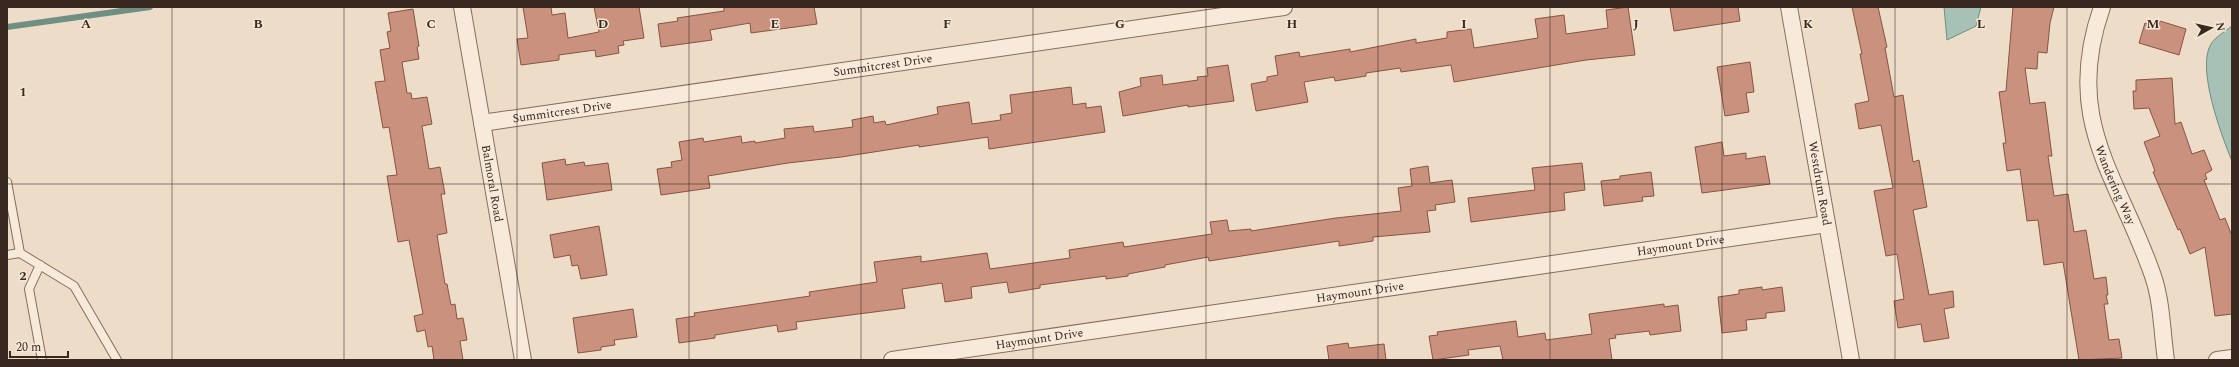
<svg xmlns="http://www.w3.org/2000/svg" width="2239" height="367" font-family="Spectral,serif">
<rect width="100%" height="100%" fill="#eddcc7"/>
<g fill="#a8c1b6" stroke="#6e8f82">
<polygon points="1944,7 1981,7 1976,26 1947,40"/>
<path d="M 2232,26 L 2232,161 C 2222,137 2196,68 2211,44 C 2215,37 2226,31 2232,26 Z"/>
</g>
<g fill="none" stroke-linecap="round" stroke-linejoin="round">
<polyline stroke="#6e8f82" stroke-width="6" points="7,27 150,7"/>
</g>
<g fill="#ca927e" stroke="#875443">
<polygon points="523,7 551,7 552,15 565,13 568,38 599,32 594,7 639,7 644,38 623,41 624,45 618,46 619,53 596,57 595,50 559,55 559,60 521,65 517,39 528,38"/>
<polygon points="724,7 814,7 817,24 751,33 750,23 710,30 712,40 661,47 658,24 678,21 677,18 724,11"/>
<polygon points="1628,7 1635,55 1586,60 1454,82 1451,65 1401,72 1400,68 1366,73 1366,76 1335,81 1334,77 1304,82 1308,102 1256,111 1251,84 1267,81 1267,77 1278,75 1275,56 1299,52 1300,57 1350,49 1350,52 1416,39 1416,43 1447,38 1447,32 1471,29 1474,48 1538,38 1535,19 1564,15 1566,34 1608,28 1606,10"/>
<polygon points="1670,7 1738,7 1740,21 1674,31"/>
<polygon points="1852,7 1878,7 1887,47 1885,48 1894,97 1903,95 1913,162 1919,160 1927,207 1913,210 1929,295 1953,291 1954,307 1944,309 1949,338 1924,342 1921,324 1898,328 1894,301 1904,299 1897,254 1886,256 1874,191 1893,188 1881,125 1859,129 1855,104 1869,101 1860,54 1862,54"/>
<polygon points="2013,7 2054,7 2050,23 2047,53 2038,52 2037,69 2025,68 2030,104 2045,102 2052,156 2048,156 2054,196 2068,194 2074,232 2086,230 2094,279 2106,277 2108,295 2106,295 2108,304 2104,304 2109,340 2119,339 2122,358 2079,360 2063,262 2044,265 2038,220 2027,221 2020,169 2007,171 2003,143 2006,143 1999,92 2006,91"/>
<polygon points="413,9 419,46 417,47 419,59 402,62 407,93 411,93 412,99 427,97 432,124 422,126 429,169 440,167 445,194 441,194 447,233 437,235 445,284 447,284 451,305 455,304 457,319 463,318 467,340 460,341 463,360 434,360 432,346 428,347 425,330 417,332 414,316 423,314 409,240 398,242 387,176 397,175 389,127 383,128 375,82 385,81 380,50 390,48 387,32 391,31 388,13"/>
<polygon points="2160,21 2186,29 2179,55 2139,43 2145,23 2158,28"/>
<polygon points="1750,62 1754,92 1746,93 1749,112 1725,116 1717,67"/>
<polygon points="1228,65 1234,101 1188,107 1188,105 1123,116 1119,92 1141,86 1140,78 1162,75 1163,85 1198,80 1197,77 1208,76 1207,68"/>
<polygon points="2172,78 2175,124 2181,122 2192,154 2204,150 2212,170 2205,174 2207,179 2204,180 2220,220 2225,218 2232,236 2232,314 2215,316 2205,247 2190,254 2180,229 2178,230 2153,172 2155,171 2144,142 2160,136 2149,108 2134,109 2133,91 2136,91 2136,80"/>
<polygon points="1071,87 1073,105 1086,103 1086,108 1101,106 1105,132 989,149 988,137 919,147 919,145 841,157 788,163 708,176 710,188 661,195 657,169 672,167 671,162 682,160 679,142 703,138 704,142 741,136 742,143 755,141 755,143 785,138 784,129 813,126 814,132 853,127 852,120 873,116 874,123 885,121 886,125 938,114 937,107 969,102 972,124 1001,120 1000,115 1012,113 1010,95"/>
<polygon points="1722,142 1724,156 1746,153 1746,159 1765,156 1770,184 1702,193 1695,147"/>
<polygon points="565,159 566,165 584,162 585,166 608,163 612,190 547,200 542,163"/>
<polygon points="1582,163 1585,190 1564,193 1565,210 1471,222 1468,198 1535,190 1532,168"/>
<polygon points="1428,166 1430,183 1452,180 1455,202 1435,205 1436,210 1427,211 1430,232 1373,237 1373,241 1339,246 1339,241 1209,261 1208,257 1165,265 1165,267 1128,274 1128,276 1106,279 1106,276 1040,285 1040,288 1009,293 1007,282 971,287 972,298 945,302 942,283 902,289 905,308 796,322 797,329 778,332 777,325 715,335 715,338 679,343 676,319 695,316 694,313 810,296 809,292 877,282 874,262 921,256 921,262 987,253 990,269 1070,258 1069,250 1123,242 1124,247 1212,234 1210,222 1227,220 1229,231 1251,229 1251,231 1336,218 1401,211 1398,188 1412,186 1410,169"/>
<polygon points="1651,172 1654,196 1642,197 1643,201 1604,206 1601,181 1620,179 1620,176"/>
<polygon points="599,226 607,275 581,279 578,265 572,266 570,255 554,258 550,235"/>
<polygon points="1762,287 1762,290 1782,287 1785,311 1766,313 1766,318 1746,320 1747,330 1722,333 1718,297 1739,294 1739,290"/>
<polygon points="1664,304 1664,307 1678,305 1681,331 1650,335 1649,331 1615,335 1616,338 1609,339 1612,360 1503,360 1500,346 1468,350 1469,355 1433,360 1429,336 1438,335 1437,332 1516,321 1518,337 1545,333 1546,340 1592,334 1589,314"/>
<polygon points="633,309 637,337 614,340 615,345 601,347 601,350 578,353 573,318"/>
<polygon points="1348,343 1349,348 1384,344 1386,360 1329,360 1327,346"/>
</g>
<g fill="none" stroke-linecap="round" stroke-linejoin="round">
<g stroke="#886d5d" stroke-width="10">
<g id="service">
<polyline points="7,182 20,253"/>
<polyline points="7,255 20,253 74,286 117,360"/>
<polyline points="40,265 29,289 42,360"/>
</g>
</g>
<g stroke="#886d5d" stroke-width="18">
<g id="minor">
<path id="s1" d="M 462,7 L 523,360"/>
<path id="s2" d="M 1789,7 L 1851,360"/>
<path id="s3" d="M 2102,7 C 2062,121 2118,175 2153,276 C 2162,302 2162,333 2166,360"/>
<path id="s4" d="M 482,123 L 1284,7"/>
<path id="s5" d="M 892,360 L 1827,224"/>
<polyline points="2217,360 2232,358"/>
</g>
</g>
<use href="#service" stroke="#f8eada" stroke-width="8"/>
<use href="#minor" stroke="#f8eada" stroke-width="16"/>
</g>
<path fill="none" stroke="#392820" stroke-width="1" stroke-opacity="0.55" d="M 172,7 L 172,360M 344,7 L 344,360M 517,7 L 517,360M 689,7 L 689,360M 861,7 L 861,360M 1033,7 L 1033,360M 1206,7 L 1206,360M 1378,7 L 1378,360M 1550,7 L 1550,360M 1722,7 L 1722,360M 1895,7 L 1895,360M 2067,7 L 2067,360M 7,184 L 2232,184"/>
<g text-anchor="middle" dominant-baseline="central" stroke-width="3" stroke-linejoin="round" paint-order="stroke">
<g font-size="12" fill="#392820" stroke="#f5e7d6">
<text stroke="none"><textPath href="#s4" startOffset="405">Summitcrest Drive</textPath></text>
<text stroke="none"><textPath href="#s4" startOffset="81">Summitcrest Drive</textPath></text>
<text stroke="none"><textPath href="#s1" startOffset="179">Balmoral Road</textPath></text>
<text stroke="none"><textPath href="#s2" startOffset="179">Westdrum Road</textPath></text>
<text stroke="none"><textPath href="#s3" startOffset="184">Wandering Way</textPath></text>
<text stroke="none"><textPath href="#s5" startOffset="797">Haymount Drive</textPath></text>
<text stroke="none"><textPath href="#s5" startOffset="473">Haymount Drive</textPath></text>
<text stroke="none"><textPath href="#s5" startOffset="149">Haymount Drive</textPath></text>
</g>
</g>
<g font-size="13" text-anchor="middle" font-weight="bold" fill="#392820" stroke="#f5e7d6" stroke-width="3" stroke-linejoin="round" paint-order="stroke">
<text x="86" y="28">A</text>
<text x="258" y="28">B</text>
<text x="431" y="28">C</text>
<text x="603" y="28">D</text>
<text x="775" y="28">E</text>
<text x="947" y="28">F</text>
<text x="1120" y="28">G</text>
<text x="1292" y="28">H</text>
<text x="1464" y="28">I</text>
<text x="1636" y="28">J</text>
<text x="1808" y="28">K</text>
<text x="1981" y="28">L</text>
<text x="2153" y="28">M</text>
<text x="23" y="96">1</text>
<text x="23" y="280">2</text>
</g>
<rect width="2239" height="367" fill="none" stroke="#392820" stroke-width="16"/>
<g transform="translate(2211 28) rotate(82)" stroke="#f5e7d6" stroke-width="3" paint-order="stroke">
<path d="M0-3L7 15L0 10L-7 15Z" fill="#392820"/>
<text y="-6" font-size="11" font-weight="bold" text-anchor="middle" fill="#392820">N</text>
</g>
<path d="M10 351v6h58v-6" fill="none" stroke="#392820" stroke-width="2"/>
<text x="16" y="351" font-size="12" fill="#392820" stroke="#f5e7d6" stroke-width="3" paint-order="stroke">20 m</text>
</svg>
